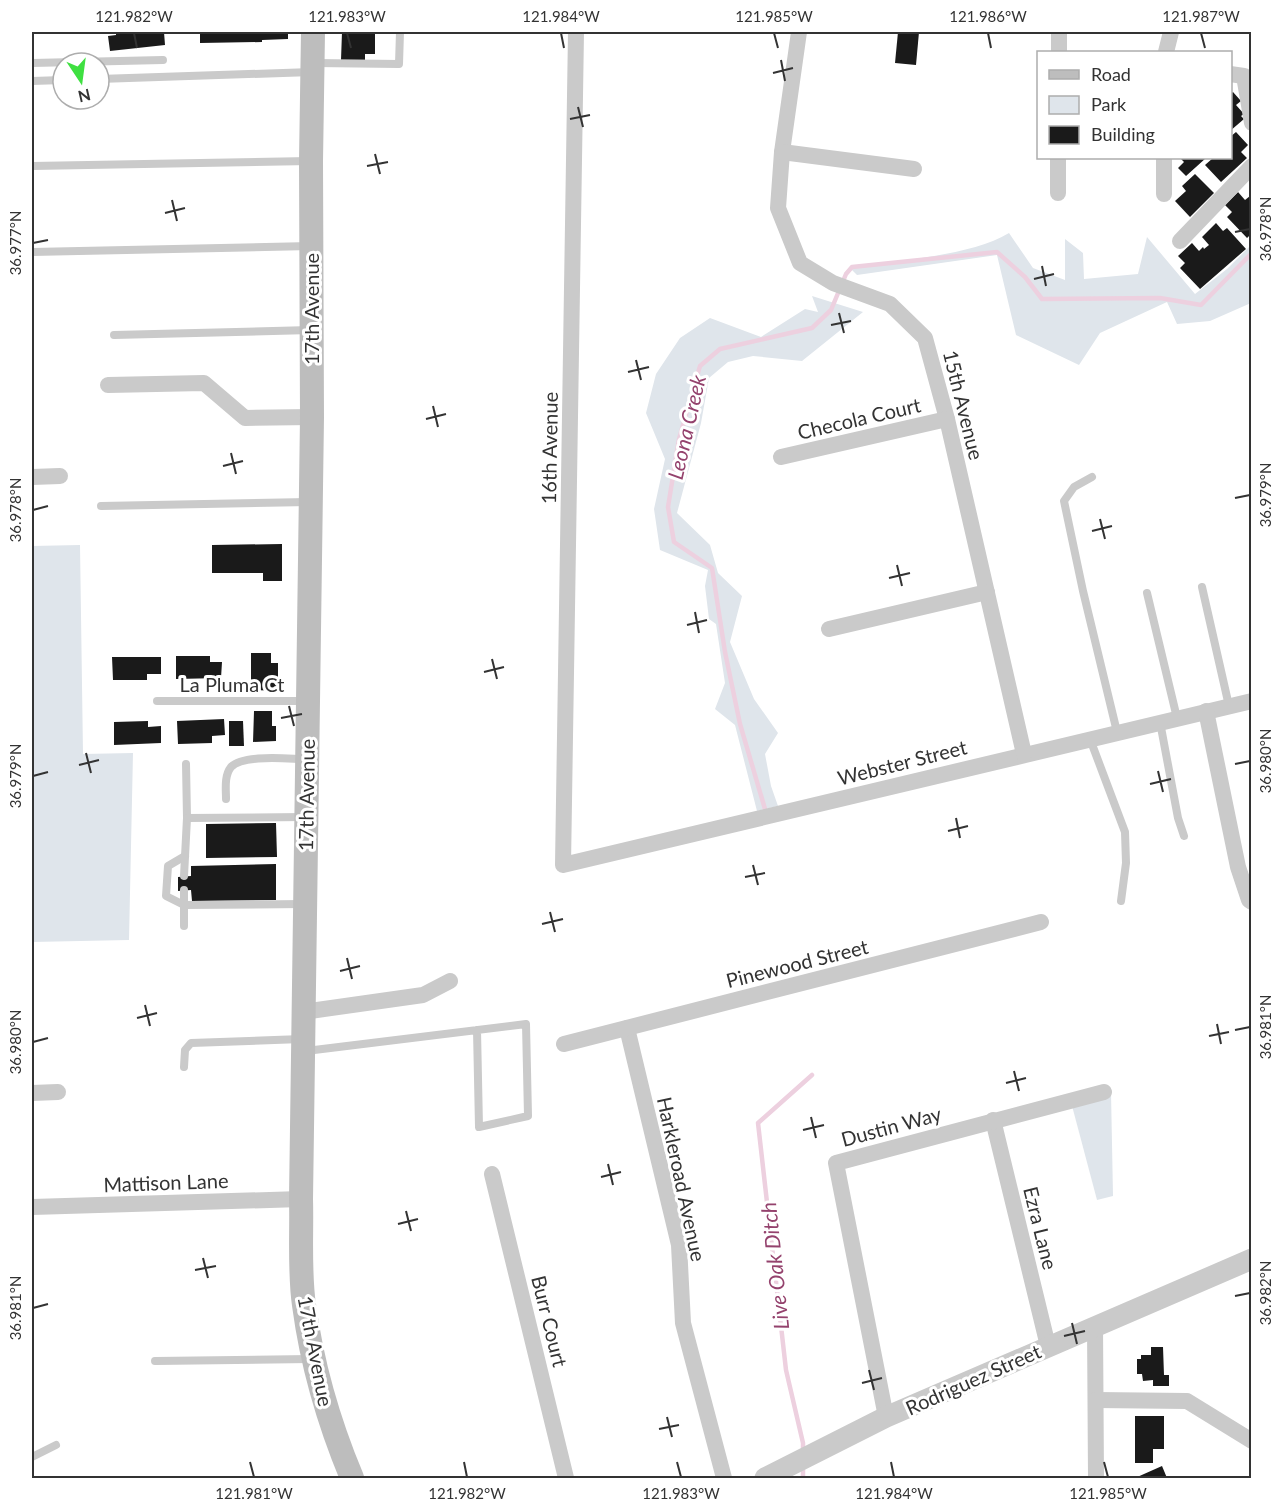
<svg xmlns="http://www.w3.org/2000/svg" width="1283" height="1510" font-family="Lato,sans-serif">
<rect width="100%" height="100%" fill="#fff"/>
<g fill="#dfe5eb">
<path d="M 1009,233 L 1033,268 L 1065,280 L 1065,239 L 1083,253 L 1084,279 L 1138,274 L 1147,237 L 1195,294 L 1227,269 L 1251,245 L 1251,303 L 1210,321 L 1177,324 L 1167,302 L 1100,333 L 1079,365 L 1016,335 L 997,255 L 857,275 L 849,267 C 895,261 971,256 1009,233 Z"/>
<polygon points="812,296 863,312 802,361 753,356 728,362 709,378 701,423 677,513 710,545 718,573 742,596 730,642 754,699 778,733 765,754 771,786 778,806 757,811 735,725 715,709 725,683 716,624 709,619 705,586 708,570 660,550 654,509 665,459 646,413 656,374 680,338 710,318 761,337 805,309 818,312"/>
<polygon points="80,545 83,754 133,753 129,940 32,942 32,546"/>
<polygon points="1111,1092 1113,1196 1097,1200 1071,1102"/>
</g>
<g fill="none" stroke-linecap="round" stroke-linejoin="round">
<g stroke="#edd0df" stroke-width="4.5">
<polyline points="765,809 740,724 725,652 712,568 674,542 668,507 679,439 700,366 720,349 812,328 831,310 846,274 852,267 997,252 1025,277 1042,299 1160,298 1201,305 1252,253"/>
<polyline points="803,1452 803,1443 786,1370 758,1123 812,1075"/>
<polyline points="803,1478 803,1466"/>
</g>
</g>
<g fill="#1a1a1a">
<polygon points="116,32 164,32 165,45 110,51 108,36 116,35"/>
<polygon points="200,32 288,32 288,39 262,40 262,42 200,43"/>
<polygon points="342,32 375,32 375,54 365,54 365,60 341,60"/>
<polygon points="898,32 919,32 916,65 895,63"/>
<polygon points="1233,92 1241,101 1236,105 1244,114 1241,116 1244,119 1230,131 1230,94"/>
<polygon points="1236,132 1248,145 1241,152 1247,158 1221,182 1205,165 1213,158 1230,158 1230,137"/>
<polygon points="1180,158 1206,158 1186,176 1178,168 1184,162"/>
<polygon points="1195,174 1214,193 1190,217 1175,201 1186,191 1182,186"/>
<polygon points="1238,192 1245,200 1250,196 1252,198 1252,233 1247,238 1227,217 1232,212 1225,205"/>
<polygon points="1216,223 1223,231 1227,228 1246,249 1200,289 1180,268 1185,263 1178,256 1192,243 1199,251 1203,247 1204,249 1209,245 1202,237"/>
<polygon points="282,544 282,581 263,581 263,573 212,573 212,545"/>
<polygon points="251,653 271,653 271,663 278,663 278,691 251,690"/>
<polygon points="176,656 210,656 210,662 222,662 221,678 176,679"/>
<polygon points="112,657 161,657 161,674 147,674 147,680 113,680"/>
<polygon points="254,711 272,711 272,726 276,726 276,741 253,742"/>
<polygon points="224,719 225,735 212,736 212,743 178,744 177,721"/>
<polygon points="148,721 148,727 161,726 161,743 114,745 114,722"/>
<polygon points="229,721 243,721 244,746 229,746"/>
<polygon points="276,823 277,857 206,858 206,824"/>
<polygon points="276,864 276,900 192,901 191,890 178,891 178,877 191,876 191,866"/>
<polygon points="1151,1347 1163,1347 1164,1375 1169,1375 1169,1386 1153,1386 1153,1380 1143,1381 1142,1374 1137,1374 1137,1359 1141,1359 1141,1355 1151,1355"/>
<polygon points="1135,1416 1164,1416 1164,1449 1153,1449 1153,1463 1135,1463"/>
<polygon points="1162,1466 1167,1478 1135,1478"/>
</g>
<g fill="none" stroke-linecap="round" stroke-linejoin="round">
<g stroke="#cacaca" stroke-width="8">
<polyline points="32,63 163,60"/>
<polyline points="315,63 399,64 400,32"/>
<polyline points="99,79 312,72"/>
<polyline points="32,81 63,80"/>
<polyline points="32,166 310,161"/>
<polyline points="32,252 311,246"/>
<polyline points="114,335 311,330"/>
<polyline points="1092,477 1074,487 1064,501 1083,591 1117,732"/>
<polyline points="101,506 309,502"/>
<polyline points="1202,587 1229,706"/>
<polyline points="1147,593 1177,718"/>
<polyline points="157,701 307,701"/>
<polyline points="1160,722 1178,818 1184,836"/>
<polyline points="1090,739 1125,832 1126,863 1121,901"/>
<polyline points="186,764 187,818 305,817"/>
<path d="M 226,799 C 226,789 224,776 231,767 C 243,754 289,759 306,759"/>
<polyline points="185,856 168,866 166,896 184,905 304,904"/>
<polyline points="184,876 187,818"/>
<polyline points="184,890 184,926"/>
<polyline points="306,1051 526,1024 528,1116 479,1127 477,1030"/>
<polyline points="184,1067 185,1050 191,1043 302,1039"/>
<polyline points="155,1361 310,1359"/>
<polyline points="32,1457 56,1445"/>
</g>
<g stroke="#cacaca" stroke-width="16">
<polyline points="576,32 563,865 1252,701"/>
<polyline points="799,32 782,152 778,208 800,263 833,283 890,304 925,338 947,419 1024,754"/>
<polyline points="1059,52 1059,32"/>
<polyline points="1166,52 1171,32"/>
<polyline points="1230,74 1244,76 1252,123"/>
<polyline points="782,152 914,169"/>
<polyline points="1164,158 1164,194"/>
<polyline points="1058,193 1058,158"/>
<polyline points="1180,241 1252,166"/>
<polyline points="108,385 204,383 245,418 312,417"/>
<polyline points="781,457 947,419"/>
<polyline points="32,477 60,476"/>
<polyline points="829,629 987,592"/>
<polyline points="1206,711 1238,867 1249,900 1252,902"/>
<polyline points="303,1012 423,995 450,981"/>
<polyline points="627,1028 679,1245 683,1323 724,1478"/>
<polyline points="564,1044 1041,922"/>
<polyline points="32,1093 58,1092"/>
<polyline points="993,1120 1048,1346"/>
<polyline points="492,1174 566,1478"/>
<polyline points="32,1207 301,1199"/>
<polyline points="1095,1325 1096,1478"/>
<polyline points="1096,1400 1187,1401 1252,1441"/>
<polyline points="886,1417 836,1163 1104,1092"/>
</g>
<polyline stroke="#cacaca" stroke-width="21" points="765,1478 886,1417 1252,1259"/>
<path stroke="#bdbdbd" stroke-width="24" d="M 313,32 L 311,161 L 312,417 L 301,1199 C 302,1233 299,1271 304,1305 C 312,1365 329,1423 352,1478"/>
</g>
<path fill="none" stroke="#333" stroke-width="2" d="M 134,33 L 137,48M 347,33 L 351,48M 561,33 L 564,48M 774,33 L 778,48M 988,33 L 991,48M 1201,33 L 1205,48M 781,60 L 785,81M 773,73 L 793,68M 578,107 L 583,127M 570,119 L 590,115M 375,154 L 380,174M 367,166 L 388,162M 172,200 L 177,221M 165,213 L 185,208M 1235,232 L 1250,229M 33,243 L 48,240M 1042,266 L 1046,286M 1034,279 L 1054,274M 839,313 L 844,333M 831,325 L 851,321M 636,360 L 641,380M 628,372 L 649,367M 433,406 L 438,427M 426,419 L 446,414M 231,453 L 236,474M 223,466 L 243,461M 1235,498 L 1250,495M 33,510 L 48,506M 1100,519 L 1105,539M 1092,531 L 1112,526M 897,565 L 902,586M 889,578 L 910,573M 695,612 L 699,633M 687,625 L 707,620M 492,659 L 497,679M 484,672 L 504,667M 289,706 L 294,726M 281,718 L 302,714M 86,753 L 91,773M 1235,764 L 1250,761M 79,765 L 99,760M 1158,771 L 1163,792M 33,776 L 48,772M 1150,784 L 1171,779M 956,818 L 960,838M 948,831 L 968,826M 753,865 L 758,885M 745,877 L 765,873M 550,912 L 555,932M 542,924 L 563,919M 347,958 L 352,979M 340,971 L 360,966M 145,1005 L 150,1026M 137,1018 L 157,1013M 1217,1024 L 1221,1044M 1235,1030 L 1250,1027M 1209,1036 L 1229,1032M 33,1042 L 48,1038M 1014,1071 L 1019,1091M 1006,1083 L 1026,1078M 811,1117 L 816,1138M 803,1130 L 824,1125M 608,1164 L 613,1185M 601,1177 L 621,1172M 406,1211 L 411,1231M 398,1224 L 418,1219M 203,1258 L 208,1278M 195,1270 L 216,1266M 1235,1296 L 1250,1293M 33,1308 L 48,1304M 1072,1323 L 1077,1344M 1064,1336 L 1085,1331M 869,1370 L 874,1390M 862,1383 L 882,1378M 667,1417 L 672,1437M 659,1429 L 679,1425M 250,1462 L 254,1477M 464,1462 L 467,1477M 677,1462 L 681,1477M 891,1462 L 894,1477M 1104,1462 L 1108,1477"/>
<g text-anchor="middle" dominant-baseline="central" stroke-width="6" stroke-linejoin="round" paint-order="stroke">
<g font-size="20" fill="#333" stroke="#fff">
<text transform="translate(311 309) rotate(-90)">17th Avenue</text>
<text transform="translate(964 405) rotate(76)">15th Avenue</text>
<text transform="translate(859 418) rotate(-13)">Checola Court</text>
<text transform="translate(549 448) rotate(-89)">16th Avenue</text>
<text x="232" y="684">La Pluma Ct</text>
<text transform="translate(902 762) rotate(-14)">Webster Street</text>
<text transform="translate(306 795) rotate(-89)">17th Avenue</text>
<text transform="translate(797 963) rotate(-14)">Pinewood Street</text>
<text transform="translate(891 1126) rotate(-15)">Dustin Way</text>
<text transform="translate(682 1179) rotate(78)">Harkleroad Avenue</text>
<text transform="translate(166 1182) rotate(-2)">Mattison Lane</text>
<text transform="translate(1041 1228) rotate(76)">Ezra Lane</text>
<text transform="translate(550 1321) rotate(76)">Burr Court</text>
<text transform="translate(316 1351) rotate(79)">17th Avenue</text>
<text transform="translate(973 1379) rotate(-24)">Rodriguez Street</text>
</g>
<g font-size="21" font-style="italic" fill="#94426d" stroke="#fff">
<text transform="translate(686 427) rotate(-77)">Leona Creek</text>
<text transform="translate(774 1266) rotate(-96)">Live Oak Ditch</text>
</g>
</g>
<rect width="1283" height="1510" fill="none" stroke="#ffffff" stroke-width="66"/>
<rect x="1037" y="51" width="195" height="108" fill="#ffffff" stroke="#adadad" stroke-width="1.5"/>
<rect x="1049" y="70" width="30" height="9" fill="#bdbdbd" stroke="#adadad" stroke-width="1.5"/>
<text x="1091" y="81" font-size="18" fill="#333333">Road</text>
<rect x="1049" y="96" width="30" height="18" fill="#dfe5eb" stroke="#adadad" stroke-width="1.5"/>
<text x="1091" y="111" font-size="18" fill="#333333">Park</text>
<rect x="1049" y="126" width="30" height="18" fill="#1a1a1a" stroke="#adadad" stroke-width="1.5"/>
<text x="1091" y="141" font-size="18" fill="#333333">Building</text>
<g transform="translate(81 81) rotate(167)"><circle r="28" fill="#ffffff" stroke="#adadad" stroke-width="1.5"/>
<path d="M0-4.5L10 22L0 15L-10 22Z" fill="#3fe041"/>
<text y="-9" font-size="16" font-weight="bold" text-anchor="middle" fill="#333333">N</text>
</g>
<rect x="33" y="33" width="1217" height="1444" fill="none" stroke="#333" stroke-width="2"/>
<g font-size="15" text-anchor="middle" fill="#333">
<text x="134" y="22">121.982°W</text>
<text x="347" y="22">121.983°W</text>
<text x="561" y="22">121.984°W</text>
<text x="774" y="22">121.985°W</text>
<text x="988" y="22">121.986°W</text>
<text x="1201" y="22">121.987°W</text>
<text transform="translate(1266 229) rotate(-90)" y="5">36.978°N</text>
<text transform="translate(16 243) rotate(-90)" y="5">36.977°N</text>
<text transform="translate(1266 495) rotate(-90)" y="5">36.979°N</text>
<text transform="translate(16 510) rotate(-90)" y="5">36.978°N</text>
<text transform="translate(1266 761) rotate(-90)" y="5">36.980°N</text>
<text transform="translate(16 776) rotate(-90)" y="5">36.979°N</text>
<text transform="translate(1266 1027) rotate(-90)" y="5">36.981°N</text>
<text transform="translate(16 1042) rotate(-90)" y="5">36.980°N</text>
<text transform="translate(1266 1293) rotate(-90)" y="5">36.982°N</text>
<text transform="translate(16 1308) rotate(-90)" y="5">36.981°N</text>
<text x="254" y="1499">121.981°W</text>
<text x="467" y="1499">121.982°W</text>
<text x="681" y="1499">121.983°W</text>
<text x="894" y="1499">121.984°W</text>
<text x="1108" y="1499">121.985°W</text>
</g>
</svg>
